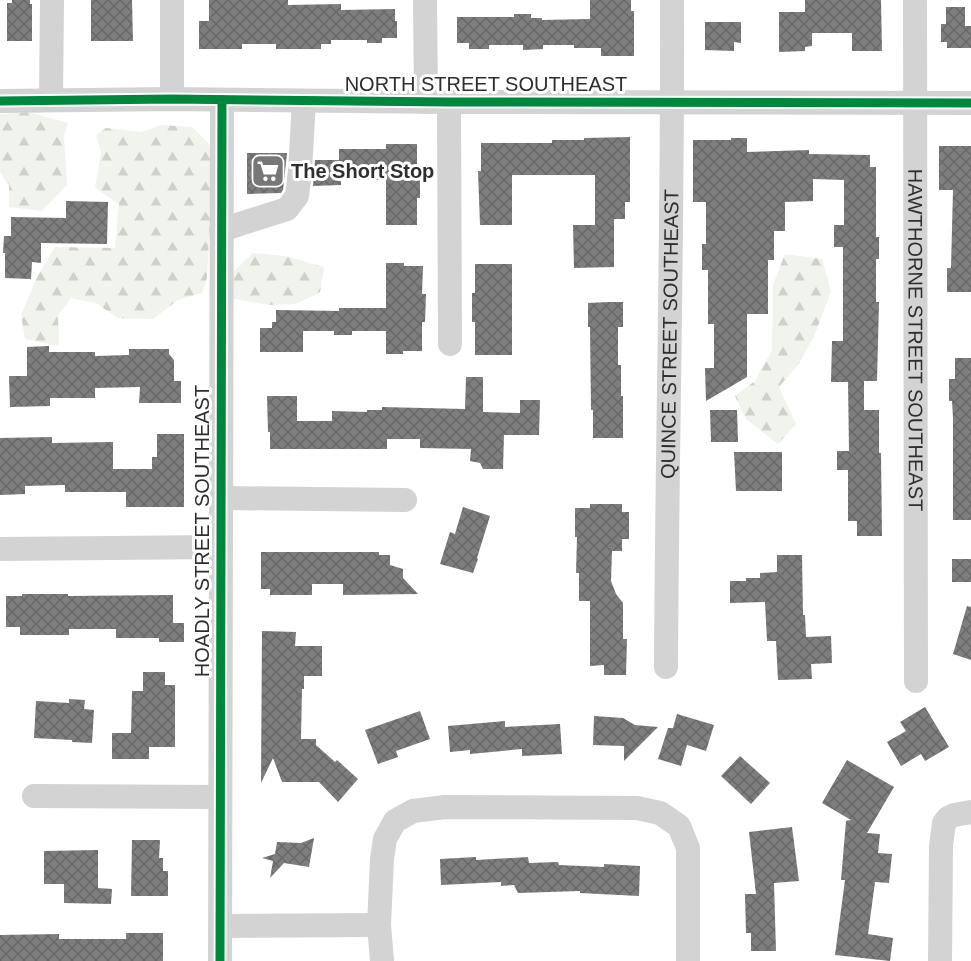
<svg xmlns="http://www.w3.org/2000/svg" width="971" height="961" font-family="Helvetica,sans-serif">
<defs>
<pattern id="forest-firs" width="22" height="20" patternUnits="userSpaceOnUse" patternTransform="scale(1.5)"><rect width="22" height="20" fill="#f0f4ec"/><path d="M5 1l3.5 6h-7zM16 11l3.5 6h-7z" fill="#ced2cb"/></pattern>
<pattern id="building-cross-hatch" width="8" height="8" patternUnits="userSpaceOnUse" patternTransform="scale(1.5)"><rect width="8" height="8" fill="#7e7e7e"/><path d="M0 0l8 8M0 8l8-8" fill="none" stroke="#686868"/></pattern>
</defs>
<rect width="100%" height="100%" fill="#fff"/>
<g fill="url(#forest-firs)">
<polygon points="28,112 68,123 64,137 67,185 42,211 9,207 9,185 0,172 0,114"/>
<polygon points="162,125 192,127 208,143 234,188 226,215 209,239 207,278 202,293 178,300 153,319 118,318 96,303 71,298 58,316 59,346 25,339 21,315 38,275 55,247 115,248 119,204 95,188 101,152 96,135 106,128 141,132"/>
<polygon points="253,253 285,256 324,267 320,292 296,304 268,305 231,298 225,280"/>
<polygon points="785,254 822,259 831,291 815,334 800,362 779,387 796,424 778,444 746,419 735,396 755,381 772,350 773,285"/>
</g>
<g fill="url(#building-cross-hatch)">
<polygon points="12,0 30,0 30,4 32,4 32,41 7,41 7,3 12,3"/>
<polygon points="91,0 132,0 133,41 91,41"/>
<polygon points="209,0 288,0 288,5 341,4 341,10 395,9 395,21 397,21 397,38 382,38 382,43 367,43 367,40 331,40 331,44 321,44 321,49 276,49 276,44 242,44 242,49 199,49 199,21 209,21"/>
<polygon points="590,0 631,0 631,11 634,11 634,56 601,56 601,48 574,48 574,45 543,45 543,49 523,50 523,45 489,45 489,49 469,49 469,43 457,43 457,17 514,17 514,14 531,14 531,18 542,18 542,20 590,19"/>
<polygon points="805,0 881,0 882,51 852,51 852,33 812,33 812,46 805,47 805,51 779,52 779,12 805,12"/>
<polygon points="946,7 965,7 965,26 971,26 971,48 947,48 947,42 941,42 941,24 946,24"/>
<polygon points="705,22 741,22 741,43 734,42 734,51 705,50"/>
<polygon points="630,137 630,202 625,202 625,219 614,219 614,267 574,268 573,225 595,225 595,175 512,175 512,225 480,225 478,171 481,171 481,143 552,143 552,140 584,140 584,138"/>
<polygon points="731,138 747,138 747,152 809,150 809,154 870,155 870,167 876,167 876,237 879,237 879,259 876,259 876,302 879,302 877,381 864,381 864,410 879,410 879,453 881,453 882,536 857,536 857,521 848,521 848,470 837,470 837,451 849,451 848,382 831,382 832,341 843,341 843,247 834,247 834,225 844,225 844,180 813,179 813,201 785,202 785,231 774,231 774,260 768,260 768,314 747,314 747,377 706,401 705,368 714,368 714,324 708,324 708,270 702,270 702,244 706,244 706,202 693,202 693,140 731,140"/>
<polygon points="386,144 417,144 417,171 420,171 420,198 417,198 417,225 386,225 386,180 341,180 341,185 313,186 315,160 339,160 339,149 386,149"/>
<polygon points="939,146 971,146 971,292 947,292 947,268 951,268 953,190 939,190"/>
<polygon points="247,153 287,153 283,190 281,193 247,194"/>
<polygon points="66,201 108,202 107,244 41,243 41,263 32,262 31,279 5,278 5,253 3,253 4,236 11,236 11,217 66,218"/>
<polygon points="386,263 404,263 404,266 423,266 422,294 426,294 425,322 422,322 422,351 403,351 403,354 386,354 386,331 352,331 352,335 334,335 334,331 303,331 303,352 260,352 260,328 272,328 272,322 276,322 276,310 339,311 339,308 386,308"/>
<polygon points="475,264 512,264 512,355 475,355 475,322 472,322 472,293 475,293"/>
<polygon points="608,302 623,302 623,327 618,327 618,365 621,365 621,396 623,396 623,438 593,438 593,410 591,410 590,327 588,327 588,303"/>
<polygon points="49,346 49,352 95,352 95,356 129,355 129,349 169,349 169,354 174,360 174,381 181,381 181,403 139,403 140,387 95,388 95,398 50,398 50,406 10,407 9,376 27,376 27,347"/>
<polygon points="955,358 971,358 971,520 953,520 953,418 952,401 949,401 949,379 955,379"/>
<polygon points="466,377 483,377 483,412 520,413 520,400 540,400 539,435 504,435 503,469 483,469 480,463 470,461 471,449 420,448 420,439 387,439 387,449 270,449 270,432 268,432 267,396 297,396 297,421 332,421 332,411 367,412 367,410 382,410 382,407 465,409"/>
<polygon points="710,410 737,410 738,442 711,442"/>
<polygon points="157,434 184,434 184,507 126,507 126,492 65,492 65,485 25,486 25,494 0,495 0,438 52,437 52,443 113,442 113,469 152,469 152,457 157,457"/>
<polygon points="734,452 782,452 782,491 736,491"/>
<polygon points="590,504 622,504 622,512 629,512 629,539 622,539 622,551 612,551 611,581 616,594 623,603 623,639 627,639 626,675 604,675 604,665 590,666 590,601 579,601 579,573 576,573 577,537 575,537 575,508 590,508"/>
<polygon points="463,507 490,516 477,558 478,559 473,573 440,564 450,532 455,534"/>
<polygon points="261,552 379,552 379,555 390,555 390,565 403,569 403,578 418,594 343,595 343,584 312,584 312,595 270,595 270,589 261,589"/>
<polygon points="777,555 802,555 803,615 805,615 806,637 831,636 832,663 811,664 812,679 778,680 776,641 767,641 765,602 730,603 730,581 746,581 746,578 760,578 760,573 777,572"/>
<rect x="952" y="559" width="19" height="23"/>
<polygon points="22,594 68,594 68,596 173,595 173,623 184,623 184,642 159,642 159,638 116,638 116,629 69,629 69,635 20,635 20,627 6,627 6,596 22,596"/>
<polygon points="967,606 971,607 971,660 953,654"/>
<polygon points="262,631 296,632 295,646 322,646 322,676 304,676 304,689 302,689 301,739 316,739 316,745 335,762 337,760 358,779 338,802 319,782 282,782 273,758 261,783"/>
<polygon points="143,672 165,672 165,685 175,685 175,747 149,747 149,759 112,759 112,733 131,733 132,691 143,691"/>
<polygon points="69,699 85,700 84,709 94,710 92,743 72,742 72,740 34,738 36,701 69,703"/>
<polygon points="925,707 949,747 925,761 921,754 901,766 887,742 906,731 900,722"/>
<polygon points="420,711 430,739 396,751 398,757 378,764 365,730"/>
<polygon points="677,714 714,725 706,751 687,745 681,766 658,759 668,728 673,728"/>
<polygon points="594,716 623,718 635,725 658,727 624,761 624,746 593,745"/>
<polygon points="505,721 505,727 560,724 562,754 522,756 522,749 470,754 470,750 450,752 448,726"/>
<polygon points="740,756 770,783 751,804 721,776"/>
<polygon points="847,760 894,787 867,833 880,834 878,853 892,854 889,883 875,882 868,934 893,938 890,961 835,955 845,880 841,880 846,821 851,820 822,803"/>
<polygon points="792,827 799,881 774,883 776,951 751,951 751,933 746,933 745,894 756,894 749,832"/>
<polygon points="314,838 309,867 284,863 270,878 273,861 262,858 275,854 277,842 301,843"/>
<polygon points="132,840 160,840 159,858 163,858 163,871 168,871 168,896 131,896"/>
<polygon points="98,850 98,888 112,889 111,904 64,903 64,884 44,884 44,851"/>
<polygon points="476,857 476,860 528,857 529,863 558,862 559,865 604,867 604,864 640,866 639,896 580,893 580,891 518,893 514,885 501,886 501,882 441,885 440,859"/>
<polygon points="126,933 163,933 163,961 0,961 0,935 59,934 59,939 126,939"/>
</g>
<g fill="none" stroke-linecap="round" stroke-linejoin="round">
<g stroke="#d3d3d3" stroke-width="24">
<polyline points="172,0 172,99"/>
<polyline points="425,0 426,102"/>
<path id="s1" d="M 915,0 L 916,681"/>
<polyline points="51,100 52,0"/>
<polyline points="0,101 172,99 449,102 971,103"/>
<polyline points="449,102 450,344"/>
<polyline points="221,230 287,209 297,196 300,171 304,101"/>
<polyline points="221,498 405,500"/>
<polyline points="0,549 220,547"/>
<path id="s2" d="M 666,667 C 667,444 673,222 672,0"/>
<polyline points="34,796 220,797"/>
<polyline points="220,926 379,925"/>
<polyline points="220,961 222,100"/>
<polyline points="382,961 379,925 382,859 385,839 395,821 413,811 445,807 637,808 660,813 679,826 688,848 688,961"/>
<polyline points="940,961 941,846 944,823 948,818 954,815 971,812"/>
</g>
<g stroke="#fff" stroke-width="13">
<g id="cycleway">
<polyline points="0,101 172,99 449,102 971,103"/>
<polyline points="220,961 222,100"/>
</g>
</g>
<use href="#cycleway" stroke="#00873e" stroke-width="9"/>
</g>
<defs>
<g id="supermarket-square" transform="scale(1.725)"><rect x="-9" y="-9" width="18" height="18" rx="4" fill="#777" stroke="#fff"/><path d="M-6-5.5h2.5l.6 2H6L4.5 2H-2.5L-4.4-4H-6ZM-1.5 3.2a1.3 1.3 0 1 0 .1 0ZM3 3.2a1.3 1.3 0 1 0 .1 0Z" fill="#fff"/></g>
</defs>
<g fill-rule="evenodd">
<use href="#supermarket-square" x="268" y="171"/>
</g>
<g text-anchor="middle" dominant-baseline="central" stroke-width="6" stroke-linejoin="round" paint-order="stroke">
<g font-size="20" fill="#2e2e2e" stroke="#fff">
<text x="486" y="84">NORTH STREET SOUTHEAST</text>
<text stroke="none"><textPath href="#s2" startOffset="333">QUINCE STREET SOUTHEAST</textPath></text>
<text stroke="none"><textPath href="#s1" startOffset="340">HAWTHORNE STREET SOUTHEAST</textPath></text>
<text transform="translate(202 531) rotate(-90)">HOADLY STREET SOUTHEAST</text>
</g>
<g font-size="20" font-weight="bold" fill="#2e2e2e" stroke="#fff" text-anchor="start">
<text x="291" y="171">The Short Stop</text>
</g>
</g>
</svg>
